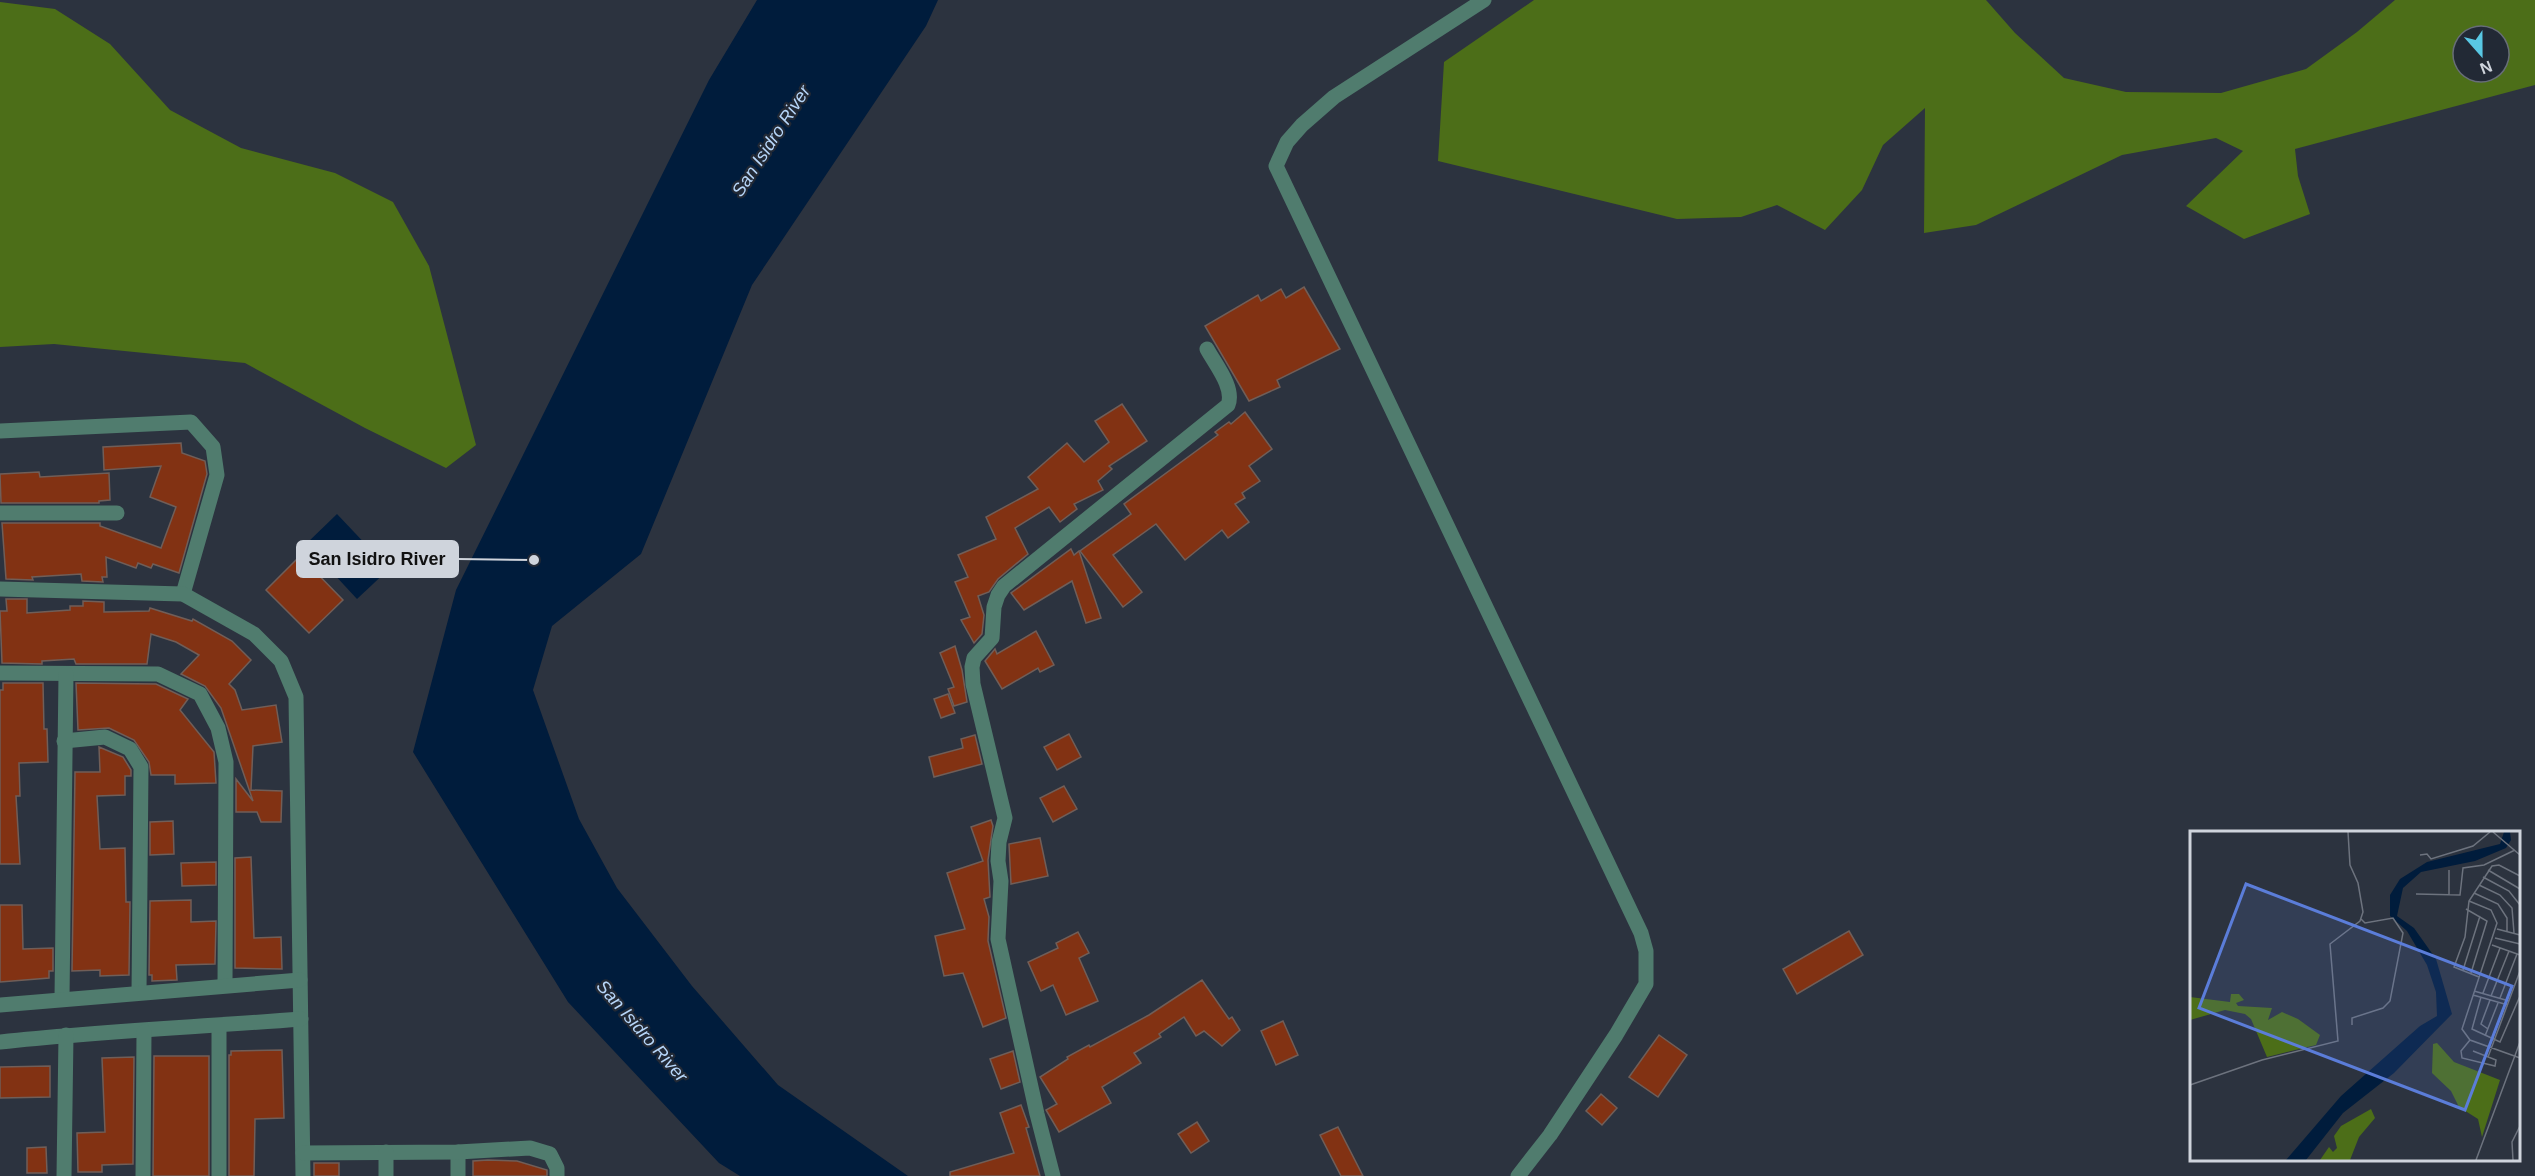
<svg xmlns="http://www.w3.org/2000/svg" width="2535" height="1176" font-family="Arial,sans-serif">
<rect width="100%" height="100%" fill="#2c333f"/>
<g fill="#4c6e18" fill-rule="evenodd">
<path d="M 1534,0 L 1986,0 L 2015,33 L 2064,78 L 2126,92 L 2221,93 L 2306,69 L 2357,32 L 2395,0 L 2535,0 L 2535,85 L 2295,149 L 2298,176 L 2310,214 L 2244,239 L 2186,206 L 2243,151 L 2216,138 L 2122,155 L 1976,225 L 1924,233 L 1925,108 L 1883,145 L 1862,190 L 1825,230 L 1777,205 L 1741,217 L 1677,219 L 1438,161 L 1444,62 ZM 2463,36 L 2499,36 L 2499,72 L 2463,72 Z"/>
<polygon points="0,2 55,9 110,44 170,110 241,148 335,173 393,202 429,266 476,445 446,468 365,428 245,363 54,344 0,347"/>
</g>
<g fill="#001c3c">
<polygon points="757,0 938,0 926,26 752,285 641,554 552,626 533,690 579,819 617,888 692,986 778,1085 908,1176 740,1176 719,1163 568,1002 413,752 456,590 709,80"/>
<polygon points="337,514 389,569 357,599 306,544"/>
</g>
<g fill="#823213" stroke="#705e58" stroke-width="1.5">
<polygon points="1304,287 1340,349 1277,380 1280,387 1249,401 1205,326 1258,295 1261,301 1281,289 1286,298"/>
<polygon points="1122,404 1147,441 1109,466 1112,469 1098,481 1103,490 1074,504 1077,509 1060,522 1049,507 1015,528 1028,554 998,579 989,592 978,596 984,615 982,634 974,643 961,620 970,617 955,582 968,577 958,555 996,539 986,517 1038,489 1028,477 1067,443 1084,462 1109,442 1095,421"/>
<polygon points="1245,412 1272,449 1249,466 1260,481 1242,493 1245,498 1235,504 1249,522 1228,538 1222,530 1185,560 1156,524 1113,555 1142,592 1123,607 1080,551 1131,514 1124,504 1218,435 1215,432 1229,422 1231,424"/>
<polygon points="181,443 182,453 205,461 207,474 179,573 153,564 151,568 138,563 136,568 106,557 107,577 102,577 103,582 82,581 81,574 32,577 33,580 6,579 2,523 100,523 100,526 161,548 176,507 150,497 161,466 104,470 103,447"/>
<polygon points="39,472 40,477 109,473 110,500 99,501 99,503 1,503 0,474"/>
<polygon points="1071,549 1074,555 1079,551 1101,618 1086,623 1072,581 1024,610 1011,593"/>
<polygon points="300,556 343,600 309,633 266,590"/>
<polygon points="6,599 27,599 27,613 70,610 70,606 83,606 83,601 104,602 104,612 149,611 150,608 192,621 193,619 232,641 251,660 229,684 235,690 242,710 276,705 282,742 253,746 251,790 282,791 281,822 261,822 257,812 236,812 236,779 253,801 221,708 205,686 181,674 199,655 176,642 151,634 147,664 76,664 74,659 42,661 42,664 2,663 0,611 7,611"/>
<polygon points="1036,631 1054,665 1040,672 1038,668 1002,689 985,661 995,649 997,654"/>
<polygon points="955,646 962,670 967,702 954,706 948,689 954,687 940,653"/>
<polygon points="3,683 43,683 44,729 47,729 48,762 19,763 20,796 16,796 20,864 0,864 0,690 3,690"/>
<polygon points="76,683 156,684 188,699 180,710 214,752 216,783 175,784 175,775 151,775 149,762 134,740 109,728 78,730"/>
<polygon points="948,694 955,713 941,718 934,699"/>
<polygon points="1069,734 1081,757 1057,770 1044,747"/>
<polygon points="975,735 982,764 934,777 929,757 963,748 961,739"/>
<polygon points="99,747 123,757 131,770 131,776 125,776 125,795 97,796 100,849 125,848 126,902 130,902 129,975 100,976 100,970 72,971 75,772 100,772"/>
<polygon points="1064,786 1077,809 1053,822 1040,798"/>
<polygon points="991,820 993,826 988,860 990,897 984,899 989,917 988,941 1006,1018 983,1027 963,973 944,976 935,936 965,929 947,873 983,861 971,827"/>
<polygon points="173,821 174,854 150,855 150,822"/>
<polygon points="1040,838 1048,876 1011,884 1009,844"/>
<polygon points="251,857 254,938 281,937 282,969 235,968 235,858"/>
<polygon points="216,862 216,885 182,886 181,863"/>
<polygon points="191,900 191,922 216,921 215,964 176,965 177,980 152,981 152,975 149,975 150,901"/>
<polygon points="0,905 22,905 23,949 53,948 53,971 49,971 49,978 0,982"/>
<polygon points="1849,931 1863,955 1797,994 1783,969"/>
<polygon points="1078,932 1089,953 1079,958 1098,1001 1066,1015 1053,985 1041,991 1028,962 1058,948 1056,943"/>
<polygon points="1202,980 1229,1019 1232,1017 1240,1030 1222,1046 1204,1031 1196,1036 1184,1017 1159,1034 1161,1037 1134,1053 1141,1063 1102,1087 1111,1103 1059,1132 1046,1110 1057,1104 1040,1077 1068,1059 1067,1057 1089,1045 1090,1047 1149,1015"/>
<polygon points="1283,1021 1298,1055 1276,1065 1261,1031"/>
<polygon points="1659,1035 1687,1055 1658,1097 1629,1077"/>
<polygon points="282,1050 284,1118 255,1119 254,1176 229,1176 229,1055 231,1055 231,1051"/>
<polygon points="1013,1051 1020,1082 1001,1089 990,1059"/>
<polygon points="154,1056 209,1056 209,1176 153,1176"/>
<polygon points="134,1057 133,1164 102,1165 102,1172 78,1172 77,1133 105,1132 102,1058"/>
<polygon points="50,1066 50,1097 0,1098 0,1067"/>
<polygon points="1601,1094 1617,1108 1602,1125 1586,1111"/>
<polygon points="1021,1105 1029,1127 1026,1128 1040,1176 950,1176 950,1172 1014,1153 1000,1113"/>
<polygon points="1197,1122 1209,1141 1191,1153 1178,1134"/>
<polygon points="1338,1127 1363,1176 1341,1176 1320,1135"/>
<polygon points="46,1147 47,1173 27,1173 27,1148"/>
<polygon points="488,1160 517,1161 547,1170 547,1176 473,1176 473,1161"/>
<rect x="314" y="1163" width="25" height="13"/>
</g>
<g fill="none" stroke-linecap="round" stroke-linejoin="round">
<g stroke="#507c6e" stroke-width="15">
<polyline points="1484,0 1334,97 1302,125 1287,142 1276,166 1641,933 1646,951 1646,984 1616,1035 1550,1135 1518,1176"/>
<polyline points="0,431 191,422 213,447 217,475 183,594"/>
<polyline points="0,513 117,513"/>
<polyline points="0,589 183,594 254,634 281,661 296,697 303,1176"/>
<polyline points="0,673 158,674 200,694 218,728 226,762 225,985"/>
<polyline points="64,741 105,737 130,749 141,767 139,992"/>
<polyline points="62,998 66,674"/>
<polyline points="0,1005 300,980"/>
<polyline points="219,1026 219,1176"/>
<path d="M 0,1042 C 100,1031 201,1027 301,1019"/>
<polyline points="458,1152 458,1176"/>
<polyline points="303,1153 458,1152 530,1148 550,1154 557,1168 557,1176"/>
<polyline points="64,1176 66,1035"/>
<polyline points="143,1176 144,1032"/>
<polyline points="386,1176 386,1152"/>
<path d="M 1053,1176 L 1037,1114 L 998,939 L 1001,881 L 998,861 L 999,842 L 1005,818 L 973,684 L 972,667 L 974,658 L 992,638 L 994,607 L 998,595 L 1004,586 L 1228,405 C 1235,388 1215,364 1207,349"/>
</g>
</g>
<g text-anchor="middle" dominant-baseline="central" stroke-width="4.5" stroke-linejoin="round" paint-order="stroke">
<g font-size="18" font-style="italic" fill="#b7d6f9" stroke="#222935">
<text transform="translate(771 141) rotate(-57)">San Isidro River</text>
<text transform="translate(642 1031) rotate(49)">San Isidro River</text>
</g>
</g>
<g transform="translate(2190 831)">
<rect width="330" height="330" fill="#2c333f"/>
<path d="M 41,163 L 49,163 L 54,169 L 46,172 L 48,175 L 82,177 L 78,189 L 92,181 L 108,188 L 130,204 L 126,214 L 77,226 L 61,188 L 55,183 L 35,179 L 0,189 L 0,166 L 40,171 ZM 247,212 L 264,231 L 310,249 L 292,306 L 288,288 L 269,276 L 261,260 L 242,242 L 243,213 ZM 181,278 L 185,287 L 169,306 L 160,329 L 130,329 L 139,316 L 143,321 L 147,317 L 144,305 L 151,295 Z" fill="#4c6e18"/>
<path d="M 314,1 L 320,1 L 321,9 L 316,17 L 285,30 L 231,41 L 213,57 L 207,85 L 224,97 L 246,128 L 262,183 L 204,242 L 153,282 L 116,329 L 96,329 L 151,265 L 230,195 L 247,185 L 246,161 L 237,134 L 217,100 L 200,85 L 200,64 L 210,48 L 237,31 L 310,13 Z" fill="#001c3c"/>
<path fill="none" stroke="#6d737e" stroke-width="1.5" d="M 303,1 L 330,24M 230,24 L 237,23 L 241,28 L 283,15 L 300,1M 259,39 L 259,64M 298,39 L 330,58M 293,46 L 319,60 L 330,74M 289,54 L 310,64 L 322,77 L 324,102M 284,62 L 308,73 L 317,87 L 317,100M 226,63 L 270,64 L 273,37 L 294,34 L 325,19M 279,70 L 301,79 L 307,92 L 272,198 L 280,209 L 330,227M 276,78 L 297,90 L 281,142M 307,98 L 330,104M 305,107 L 330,113M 302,114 L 330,124M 273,139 L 290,85M 289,146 L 264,136 L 275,106 L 279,70 L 302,35 L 309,34 L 330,45M 284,160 L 319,170M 293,162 L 310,117M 283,164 L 318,174M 301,165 L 319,120M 291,166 L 282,198 L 310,211 L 330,165M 310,167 L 327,123M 162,194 L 162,187 L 193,177 L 200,170 L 213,102 L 203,87 L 175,92 L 171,88M 298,198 L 291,193 L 300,169M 295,205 L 308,172M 280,209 L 271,220 L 272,227 L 305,235 L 306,229 L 283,220M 298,226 L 330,140M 0,254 L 72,229 L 148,210 L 140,113 L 170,90 L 173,81 L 168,52 L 160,34 L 158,1M 286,329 L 330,211M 323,329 L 322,311 L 330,295"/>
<path fill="#5b7dd9" fill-opacity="0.15" stroke="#5b7dd9" stroke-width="3" d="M 56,53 L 322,155 L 275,279 L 9,177 Z"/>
<rect width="330" height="330" fill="none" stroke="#cfd4dc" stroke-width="3"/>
</g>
<path fill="none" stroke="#cfd4dc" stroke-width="2" d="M534 560L458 559"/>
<circle fill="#cfd4dc" stroke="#222935" stroke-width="2" cx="534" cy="560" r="6"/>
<rect fill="#cfd4dc" stroke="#cfd4dc" stroke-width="2" x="297" y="541" width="161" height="36" rx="6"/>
<g font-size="18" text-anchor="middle" font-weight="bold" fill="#111">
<text x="377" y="565">San Isidro River</text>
</g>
<g transform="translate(2481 54) rotate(159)"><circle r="28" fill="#222935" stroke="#676d78" stroke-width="1.5"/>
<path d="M0-4.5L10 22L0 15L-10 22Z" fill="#59c8e4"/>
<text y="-9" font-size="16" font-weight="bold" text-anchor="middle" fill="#cfd4dc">N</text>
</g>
</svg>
